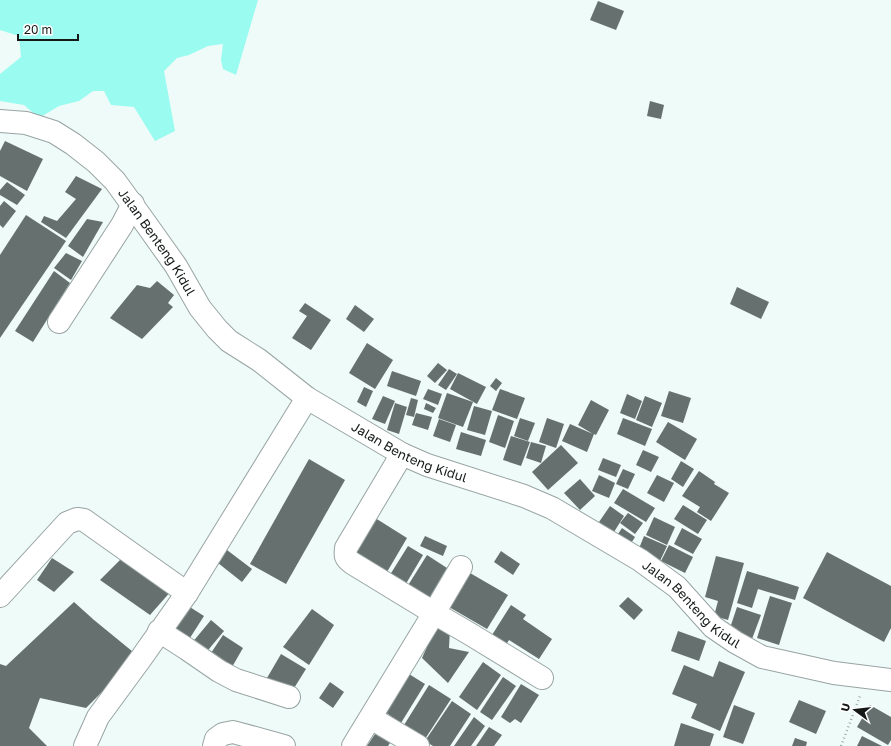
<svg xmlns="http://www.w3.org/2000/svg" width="891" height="746" font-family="'Golos Text',sans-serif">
<rect width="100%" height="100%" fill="#eefbf9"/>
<polygon fill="#9afbf0" points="0,0 258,0 236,75 223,69 221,60 223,44 208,46 189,55 177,58 164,71 175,131 155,141 134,107 111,105 104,91 93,91 79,101 59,106 39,118 24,105 0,101 0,74 21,57 19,36 0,30"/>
<g fill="#66716f">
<polygon points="598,1 624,11 616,30 590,20"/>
<polygon points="650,101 664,105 661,119 647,116"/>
<polygon points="5,141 43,159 27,191 0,176 0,151"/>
<polygon points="76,176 102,189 66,238 41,222 44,216 57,221 76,199 65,192"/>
<polygon points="7,182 25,195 17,205 0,195 0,190"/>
<polygon points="4,201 16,211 3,228 0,225 0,206"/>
<polygon points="26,215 66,241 0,338 0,255"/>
<polygon points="87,219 103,222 83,257 68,246"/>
<polygon points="66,253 82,261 71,280 54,268"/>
<polygon points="54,271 70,283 33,342 15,331"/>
<polygon points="157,281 174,295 168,303 173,307 142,339 110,318 137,285 150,288"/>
<polygon points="737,287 769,302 761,319 730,304"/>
<polygon points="305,303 331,320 311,350 292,338 307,316 299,311"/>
<polygon points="355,305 374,319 364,332 346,319"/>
<polygon points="367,343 393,360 375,389 349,373"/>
<polygon points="438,363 447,370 435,383 427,376"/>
<polygon points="449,369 457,374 446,390 438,385"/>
<polygon points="392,371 421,381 416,396 387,386"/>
<polygon points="458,373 486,387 477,404 450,389"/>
<polygon points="496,378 502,383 496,391 490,386"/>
<polygon points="364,387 373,391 366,407 357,402"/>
<polygon points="428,389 442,394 438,405 423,399"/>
<polygon points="500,389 525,398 517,419 492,410"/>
<polygon points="669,391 691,398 683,423 661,416"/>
<polygon points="447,393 473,402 463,427 438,418"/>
<polygon points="627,394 642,401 635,419 620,413"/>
<polygon points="383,396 395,401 385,424 372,419"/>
<polygon points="645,396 662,403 652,427 636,420"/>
<polygon points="411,398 418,400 414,417 406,415"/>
<polygon points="591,400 609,410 596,435 594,434 587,452 562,441 570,424 593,434 578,425"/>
<polygon points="395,403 407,407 399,434 387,430"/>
<polygon points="426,403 436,408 433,413 424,409"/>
<polygon points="474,406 492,411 485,435 467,430"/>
<polygon points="416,413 432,417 428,430 412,425"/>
<polygon points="498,415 514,421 505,448 489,442"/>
<polygon points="520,418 535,423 528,441 514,436"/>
<polygon points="547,418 564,424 556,448 539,442"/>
<polygon points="623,418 652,429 645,446 617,434"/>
<polygon points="439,419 456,425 450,442 433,436"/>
<polygon points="668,422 697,439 685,460 656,442"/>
<polygon points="461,432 486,440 481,456 456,449"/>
<polygon points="511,436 530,442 521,466 503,460"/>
<polygon points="531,442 546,446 541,463 526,458"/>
<polygon points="561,445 578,463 548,490 532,472"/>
<polygon points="643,450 659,457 651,472 636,465"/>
<polygon points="603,458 621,465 616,477 598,470"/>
<polygon points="309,459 345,480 286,584 250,564"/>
<polygon points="681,461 694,469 683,487 671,479"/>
<polygon points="623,469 635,474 628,489 616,484"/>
<polygon points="699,471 715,482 714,484 729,493 711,521 697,512 700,507 682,496"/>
<polygon points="599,475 615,483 609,498 592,491"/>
<polygon points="657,475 674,483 664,502 647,493"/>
<polygon points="580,479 595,496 580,510 564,493"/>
<polygon points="623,489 655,508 646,522 614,503"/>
<polygon points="683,505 707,520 698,534 674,519"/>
<polygon points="610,506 624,516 614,532 599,522"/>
<polygon points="628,513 643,523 635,534 620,523"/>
<polygon points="372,516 407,538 387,572 352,551"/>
<polygon points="654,517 675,527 667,545 646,535"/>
<polygon points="622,528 635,537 630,545 616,537"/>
<polygon points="682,528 702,539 693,554 674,544"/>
<polygon points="425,536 447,546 443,556 420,546"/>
<polygon points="644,536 667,546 660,561 638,551"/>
<polygon points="669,545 693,557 685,573 661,561"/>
<polygon points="408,546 423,555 404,587 388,578"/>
<polygon points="227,550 252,569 242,582 218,563"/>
<polygon points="501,551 520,564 513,575 494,562"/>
<polygon points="827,552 891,586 891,628 884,642 803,598"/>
<polygon points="427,555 447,568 428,600 407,587"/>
<polygon points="716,556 744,563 728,620 714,616 718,601 705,597"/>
<polygon points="52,558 74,572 54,592 37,580"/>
<polygon points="121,559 172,590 150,615 100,580"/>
<polygon points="747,571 799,587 795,600 758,589 752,608 737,603"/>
<polygon points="470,573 508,595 487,629 449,607"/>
<polygon points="770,596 792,603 779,645 757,638"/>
<polygon points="628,597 643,610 634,620 619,606"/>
<polygon points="74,602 94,620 138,656 86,708 40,698 29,728 47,746 0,746 0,664 6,666"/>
<polygon points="185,604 204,616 188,641 169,629"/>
<polygon points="511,605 526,615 523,619 552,639 539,659 509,640 506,645 492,635"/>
<polygon points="737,607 761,615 752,639 729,631"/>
<polygon points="312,609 334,625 309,665 283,647"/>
<polygon points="211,620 224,631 204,655 191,644"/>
<polygon points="437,625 450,629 449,648 469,652 448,683 422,658"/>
<polygon points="678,631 706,641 699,661 671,651"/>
<polygon points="223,635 243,648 232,667 211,653"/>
<polygon points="281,654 306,669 291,693 267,678"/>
<polygon points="719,661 745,672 720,731 691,718 697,704 672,694 684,665 713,677"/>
<polygon points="483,662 501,675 477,710 459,697"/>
<polygon points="409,674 425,684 401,723 385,712"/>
<polygon points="503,677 516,686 492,720 480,712"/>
<polygon points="330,682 344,692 333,708 319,698"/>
<polygon points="521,684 539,695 521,723 515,719 510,723 501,717"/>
<polygon points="429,685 451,699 425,739 404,725"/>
<polygon points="799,700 826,711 816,734 789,722"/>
<polygon points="452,701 471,714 450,746 433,746 425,741"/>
<polygon points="734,705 755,713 743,744 723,737"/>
<polygon points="870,705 891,717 891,740 888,745 857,727"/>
<polygon points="474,717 485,726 471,746 454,746"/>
<polygon points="681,723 714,734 710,746 674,746"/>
<polygon points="489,727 502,735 494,746 476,746"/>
<polygon points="375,734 390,743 388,746 367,746"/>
<polygon points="862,736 882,746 857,746"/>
<polygon points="795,738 807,742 806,746 792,746"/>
</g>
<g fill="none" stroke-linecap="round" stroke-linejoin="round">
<g stroke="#98a4a2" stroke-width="24">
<g id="minor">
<path id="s1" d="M 0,121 L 26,123 L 54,132 L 73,144 L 96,162 L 115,181 L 144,221 L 176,266 L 200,308 L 217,329 L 229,341 L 259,360 L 307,398 L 402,454 L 427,465 L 524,496 L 552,508 L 640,560 L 677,587 L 713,627 L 735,642 L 762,657 L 834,673 L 891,680"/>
<polyline points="59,322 122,225 133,204"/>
<polyline points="461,567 434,613 470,634 542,678"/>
<polyline points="0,596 67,523 77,519 84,520 187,593"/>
<polyline points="159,631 187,649 219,671 236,680 289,697"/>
<polyline points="371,718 418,746"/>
<polyline points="85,746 98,717 142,657 187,593 307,398"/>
<polyline points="214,746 216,739 223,734 233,732 284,746"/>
<path d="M 353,746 L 434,613 L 352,563 C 345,558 345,556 346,548 L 402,454"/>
</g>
</g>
<polyline stroke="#9da7a5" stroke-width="2.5" stroke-dasharray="1 3" stroke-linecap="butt" points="841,746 860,696"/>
<use href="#minor" stroke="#fff" stroke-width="22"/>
</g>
<g text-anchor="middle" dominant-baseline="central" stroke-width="4" stroke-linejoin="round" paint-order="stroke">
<g font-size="13" fill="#141918" stroke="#fff">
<text stroke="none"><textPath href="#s1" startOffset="208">Jalan Benteng Kidul</textPath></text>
<text stroke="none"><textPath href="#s1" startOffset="544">Jalan Benteng Kidul</textPath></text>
<text stroke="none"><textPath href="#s1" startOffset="868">Jalan Benteng Kidul</textPath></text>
</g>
</g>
<g transform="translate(855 710) rotate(285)" stroke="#ffffff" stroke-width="3" paint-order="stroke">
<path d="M0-3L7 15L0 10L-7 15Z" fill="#141918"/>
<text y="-6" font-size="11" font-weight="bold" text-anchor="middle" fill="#141918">U</text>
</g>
<path d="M18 34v6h60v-6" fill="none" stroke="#141918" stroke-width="2"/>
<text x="24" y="34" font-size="12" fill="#141918" stroke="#ffffff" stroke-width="3" paint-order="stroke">20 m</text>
</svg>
